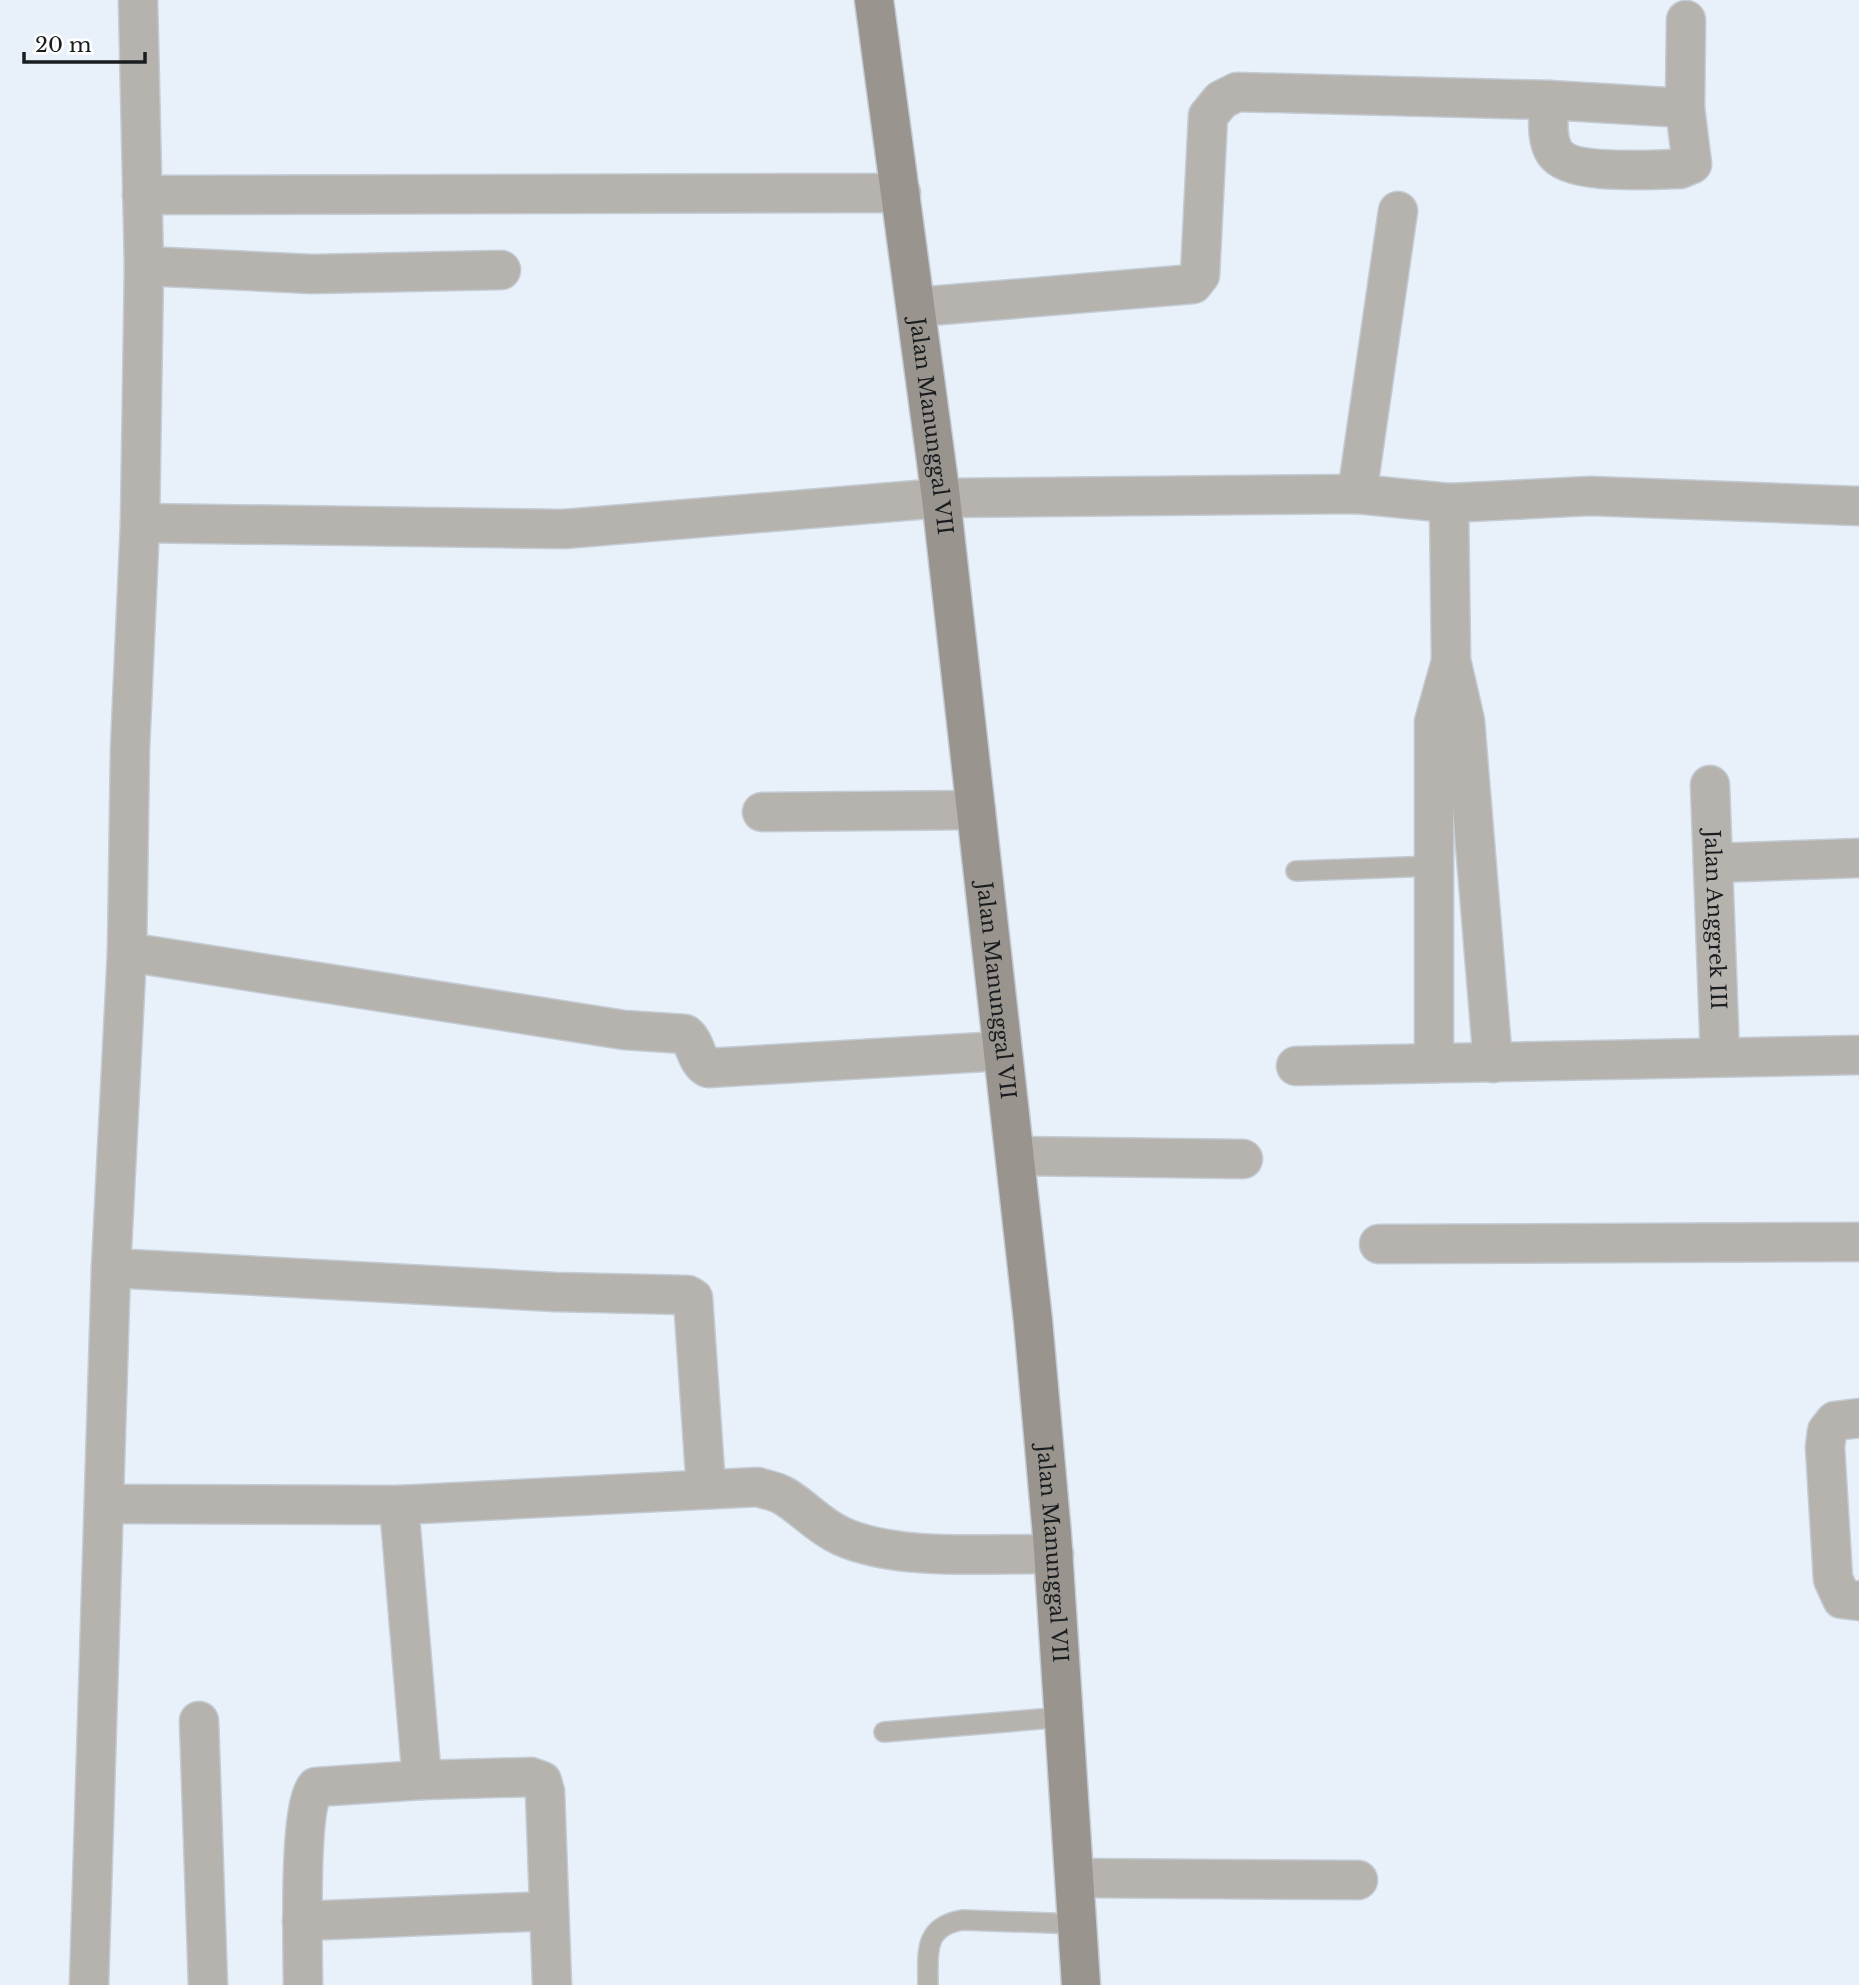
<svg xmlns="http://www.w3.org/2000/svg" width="1859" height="1985" font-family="'Libre Baskerville',serif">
<rect width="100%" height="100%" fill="#e8f1fa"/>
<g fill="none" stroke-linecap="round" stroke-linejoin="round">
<g stroke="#c3cbd3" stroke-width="22">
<g id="lane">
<polyline points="1296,871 1434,866"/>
<polyline points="884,1732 1065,1717"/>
<path d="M 928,1985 C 928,1953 923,1927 962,1920 L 1078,1924"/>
</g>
</g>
<g stroke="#c3cbd3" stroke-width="41">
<g id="street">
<path d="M 1549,100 C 1549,116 1545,138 1555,153 C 1571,176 1652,169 1680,169 L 1692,164 L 1685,108"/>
<polyline points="142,195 901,193"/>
<polyline points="144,266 312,274 501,270"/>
<polyline points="917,307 1193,284 1200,275 1208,116 1221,100 1237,92 1549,100 1685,108 1686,20"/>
<polyline points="1357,494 1398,211"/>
<polyline points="1449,503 1451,660 1465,721 1493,1063"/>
<polyline points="140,523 564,529 941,498 1357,494 1449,503 1590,496 1859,506"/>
<path id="s1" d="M 1710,785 L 1720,1056"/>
<polyline points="762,812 976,810"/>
<polyline points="1713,863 1859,858"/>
<path d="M 127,952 L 624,1030 L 685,1034 C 697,1043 695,1061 708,1068 L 1001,1051"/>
<polyline points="1434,1063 1434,722 1450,665"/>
<polyline points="1296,1066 1859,1055"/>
<polyline points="1015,1156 1243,1159"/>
<polyline points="1379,1244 1859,1242"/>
<polyline points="111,1268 555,1292 688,1295 693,1298 706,1488"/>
<polyline points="1859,1418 1835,1421 1827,1431 1825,1447 1833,1579 1842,1599 1859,1601"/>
<path d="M 106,1504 L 399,1505 L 758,1487 C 766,1490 776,1491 784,1496 C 804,1508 819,1526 841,1536 C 898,1562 990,1553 1054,1554"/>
<polyline points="399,1505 422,1780"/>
<polyline points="199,1721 208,1985"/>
<polyline points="1076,1878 1358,1880"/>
<polyline points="302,1921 549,1911"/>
<polyline points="89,1985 111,1268 127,952 130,749 140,523 144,266 138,0"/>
<path d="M 303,1985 C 303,1951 298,1808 316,1787 L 422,1780 L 531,1777 L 542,1781 L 545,1792 L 552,1985"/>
</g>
</g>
<g stroke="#c3cbd3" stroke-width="41">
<g id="secondary">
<path id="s2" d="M 874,0 L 941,498 L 1033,1321 L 1052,1535 L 1081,1985"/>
</g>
</g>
<use href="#lane" stroke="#b6b2ae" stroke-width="19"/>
<use href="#street" stroke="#b6b2ae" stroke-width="38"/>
<use href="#secondary" stroke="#9a948f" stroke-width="38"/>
</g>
<g text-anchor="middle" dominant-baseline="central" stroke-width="5" stroke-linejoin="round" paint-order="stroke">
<g font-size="21" fill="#191d1f" stroke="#fff">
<text stroke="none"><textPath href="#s2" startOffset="430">Jalan Manunggal VII</textPath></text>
<text stroke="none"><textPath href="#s1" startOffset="135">Jalan Anggrek III</textPath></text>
<text stroke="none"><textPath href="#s2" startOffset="998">Jalan Manunggal VII</textPath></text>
<text stroke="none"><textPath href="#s2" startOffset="1564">Jalan Manunggal VII</textPath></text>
</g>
</g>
<path d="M24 52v10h121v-10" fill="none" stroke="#191d1f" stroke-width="3.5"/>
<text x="35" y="52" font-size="21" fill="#191d1f" stroke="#ffffff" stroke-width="5" paint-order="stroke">20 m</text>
</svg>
